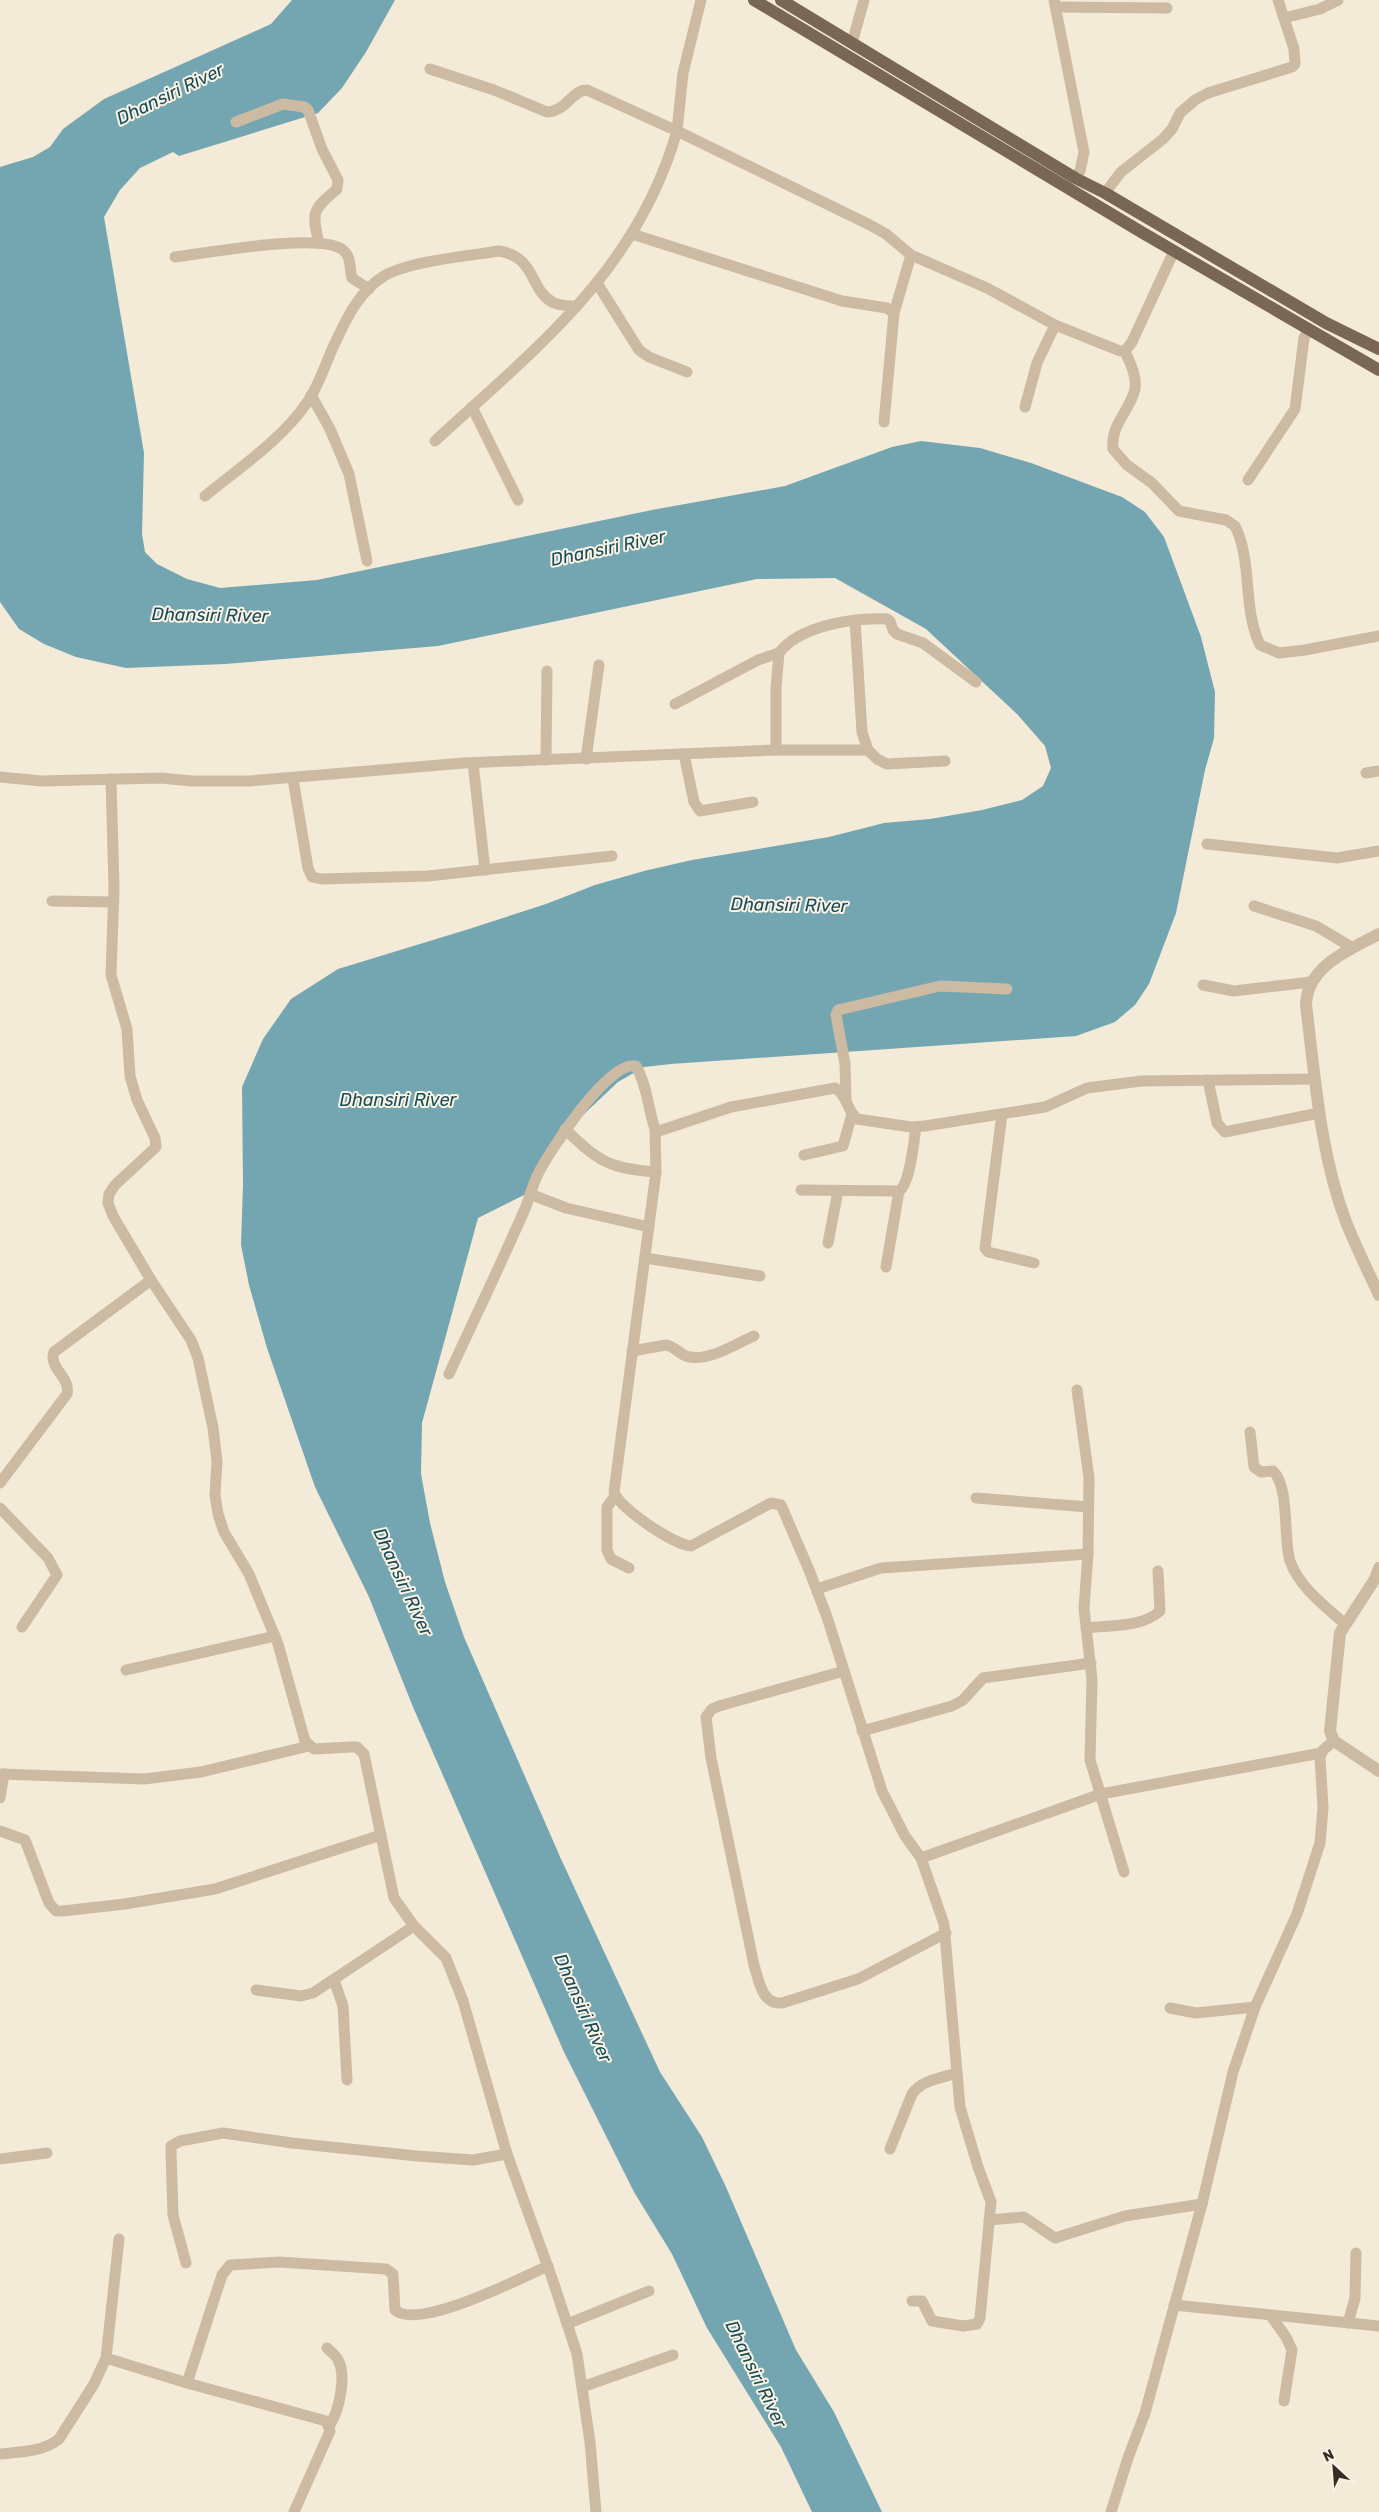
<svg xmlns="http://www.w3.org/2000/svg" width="1379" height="2512" font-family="Rubik,sans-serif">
<rect width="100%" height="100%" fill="#f3ead7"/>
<polygon fill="#74a6b2" points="292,0 395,0 366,52 342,88 318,113 179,156 173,152 140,168 120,190 104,217 144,453 142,534 145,552 157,564 187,579 220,588 317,580 652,510 785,486 892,447 921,441 980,448 1031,463 1122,497 1145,512 1164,537 1201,637 1215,692 1214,738 1205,770 1176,913 1149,984 1135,1005 1115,1022 1076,1036 671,1064 644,1067 618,1082 582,1116 528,1193 478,1218 422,1423 421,1474 430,1523 445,1582 464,1637 561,1859 660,2072 702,2137 726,2187 796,2350 834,2412 882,2512 812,2512 781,2447 707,2328 672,2254 634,2192 564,2052 413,1707 369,1597 315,1487 267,1348 249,1285 241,1245 243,1184 242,1087 263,1039 291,999 338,969 469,929 546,904 595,885 644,871 692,860 829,837 884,823 930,819 982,810 1022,800 1043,786 1051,768 1045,746 1017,714 926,629 835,578 757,579 438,646 225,664 126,668 76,657 44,644 19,629 0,602 0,167 33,157 50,147 63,129 104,99 271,24"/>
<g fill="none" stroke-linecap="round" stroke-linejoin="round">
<g stroke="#ccbba2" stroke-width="11">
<polyline points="701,0 683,73 677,131 868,224 886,234 911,255 987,288 1055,325 1120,351 1125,351 1132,342 1174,251"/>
<polyline points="1054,0 1084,152 1080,171 1075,178"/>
<polyline points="1056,7 1167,8"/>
<polyline points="1284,18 1320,9 1338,0"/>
<polyline points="852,43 864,0"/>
<path d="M 430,69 L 494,90 L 547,112 C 567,111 573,89 587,90 L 677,131 C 637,271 537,347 435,441"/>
<path d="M 236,122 L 283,104 L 304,107 L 308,110 L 322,149 L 338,180 L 337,189 C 313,210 311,211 319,243"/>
<polyline points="1105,193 1121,172 1163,139 1172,129 1180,113 1195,100 1208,93 1292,67 1295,64 1294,49 1278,0"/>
<polyline points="632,234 842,301 887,308 894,313 884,422"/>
<path d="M 175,257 C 207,253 320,232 343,250 C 352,257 349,269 352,278 L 369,289"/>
<polyline points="597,283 639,350 649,357 687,372"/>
<polyline points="894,313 911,255"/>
<path d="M 1125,351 C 1130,363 1137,376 1135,389 C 1130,411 1110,425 1113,449 L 1127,465 L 1152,483 L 1179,511 L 1226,520 L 1235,526 C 1253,562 1242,607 1260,645 L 1279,653 L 1305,650 L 1379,636"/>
<polyline points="311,395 330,429 349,474 367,561"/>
<polyline points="472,407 518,500"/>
<polyline points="1025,407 1037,363 1055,325"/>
<polyline points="1248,480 1295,409 1304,338 1309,329"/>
<path d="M 205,496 C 238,469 282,439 306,404 C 320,385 326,360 337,339 C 348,315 361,290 384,276 C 410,261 468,256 499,251 C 537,257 529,291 554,303 C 561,306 569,306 577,306"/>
<polyline points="855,620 862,732 868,750 877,759 887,764 945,761"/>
<polyline points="675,704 758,660 779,653"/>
<path d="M 776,750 L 776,688 L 779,653 C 799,626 854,617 887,619 L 890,621 L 893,630 L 897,634 L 923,643 L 976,682"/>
<polyline points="684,754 694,802 700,811 753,802"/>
<polyline points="586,759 599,665"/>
<polyline points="546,760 547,671"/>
<polyline points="473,763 485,870"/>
<polyline points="1366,773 1379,771"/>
<polyline points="0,777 41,781 161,778 192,781 249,781 464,763 776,750 868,750"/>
<polyline points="111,779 114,888 111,975 127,1029 130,1076 137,1100 155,1138 156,1147 115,1185 109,1194 108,1203 113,1216 151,1280 191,1340 198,1358 213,1428 217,1461 215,1495 218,1514 224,1532 249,1574 278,1644 305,1741 314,1749 351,1747 357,1747 364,1754 394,1898 414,1926 446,1958 463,2001 507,2154 553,2281 577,2354 590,2442 596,2512"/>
<polyline points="293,779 308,868 312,877 321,879 428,876 612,856"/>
<polyline points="1207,844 1337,858 1379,851"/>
<polyline points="52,901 114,902"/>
<polyline points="1254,906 1316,926 1353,948"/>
<polyline points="1203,985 1234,991 1311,982"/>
<polyline points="1208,1080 1217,1123 1225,1132 1319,1113"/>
<polyline points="846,1101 845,1064 836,1015 838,1010 940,986 1007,989"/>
<polyline points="1002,1114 985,1248 988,1252 1034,1263"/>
<path d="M 565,1129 C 599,1162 608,1168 656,1172"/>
<path d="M 655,1129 L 656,1172 L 614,1492 C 620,1509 673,1544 691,1546 L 771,1503 L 781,1505 L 809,1570 L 827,1617 L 882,1791 L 905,1836 L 921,1858 L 944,1924 L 960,2107 L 978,2167 L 991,2202 L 980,2318 L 977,2324 L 963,2326 L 932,2321 L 922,2301 L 912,2301"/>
<polyline points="804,1155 843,1146 852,1114"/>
<path d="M 801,1190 L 899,1191 C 910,1184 914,1141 916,1127"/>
<polyline points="530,1194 566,1208 649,1227"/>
<polyline points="828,1243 838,1191"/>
<polyline points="645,1258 760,1276"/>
<polyline points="886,1267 899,1191"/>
<path d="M 632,1351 L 666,1345 C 675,1346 680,1356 690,1357 C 710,1361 735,1344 754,1336"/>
<path d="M 449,1374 C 474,1320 500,1266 524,1211 C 529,1200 532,1187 537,1176 C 548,1153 609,1059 636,1066 C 647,1085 648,1108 655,1129 L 659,1131 L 731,1107 L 835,1088 C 847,1095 847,1110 857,1119 L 911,1127 L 925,1126 L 1045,1107 L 1087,1088 L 1141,1081 L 1315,1079"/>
<polyline points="1077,1390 1089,1478 1088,1554 1084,1608 1092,1680 1090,1760 1124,1872"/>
<path d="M 1250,1432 L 1254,1467 L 1261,1472 L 1273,1471 C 1290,1487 1283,1539 1290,1561 C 1299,1587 1325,1606 1345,1624"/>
<path d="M 0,1483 L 67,1394 C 71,1377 48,1368 54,1352 L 151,1280"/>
<polyline points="615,1496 607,1507 607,1550 611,1559 629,1568"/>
<polyline points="976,1498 1088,1507"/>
<polyline points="0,1508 48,1558 57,1575 22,1627"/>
<polyline points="817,1589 881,1568 1088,1554"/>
<path d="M 1086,1628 C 1110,1625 1141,1628 1160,1611 L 1158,1571"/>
<polyline points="126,1670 275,1636"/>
<path d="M 844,1671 L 719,1706 L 712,1709 L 706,1717 L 711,1758 L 754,1965 C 759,1981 762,2005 782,2003 L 858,1979 L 946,1933"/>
<polyline points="862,1731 952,1706 963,1700 983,1678 1091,1663"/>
<polyline points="0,1774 144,1779 201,1772 309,1746"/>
<polyline points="0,1798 4,1774"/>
<polyline points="0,1831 25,1840 49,1903 56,1911 63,1911 125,1904 215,1889 381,1835"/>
<polyline points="921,1858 1101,1794 1321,1753"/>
<polyline points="334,1980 343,2006 347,2080"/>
<polyline points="256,1990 301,1996 313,1993 414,1926"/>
<polyline points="1170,2008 1196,2013 1255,2007"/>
<path d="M 890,2149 L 912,2094 C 922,2080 941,2078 957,2073"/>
<polyline points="0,2159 47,2153"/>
<polyline points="989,2220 1024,2217 1055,2238 1125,2216 1202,2204"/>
<polyline points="186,2263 173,2215 171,2151 171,2146 180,2141 223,2133 292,2143 417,2156 473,2160 507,2154"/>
<polyline points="1174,2305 1379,2326"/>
<polyline points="1271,2316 1286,2337 1292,2350 1284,2401"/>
<polyline points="1348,2323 1355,2298 1356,2253"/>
<polyline points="567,2324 649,2291"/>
<path d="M 327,2348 C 331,2352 336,2355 338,2360 C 347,2376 339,2410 330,2425"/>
<polyline points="106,2358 187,2383 326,2421 330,2431 294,2512"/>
<path d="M 187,2383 L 222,2275 L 230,2265 L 279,2262 L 386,2269 L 393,2274 L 395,2310 C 418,2331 521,2278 548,2266"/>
<polyline points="582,2387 673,2355"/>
<path d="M 0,2454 C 20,2452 43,2452 59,2439 L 94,2384 L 106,2358 L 119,2239"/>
<polyline points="1111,2512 1128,2458 1145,2413 1202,2204 1233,2072 1255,2007 1297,1914 1320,1843 1323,1808 1320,1757 1323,1750 1334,1741"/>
</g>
<g stroke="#ccbba2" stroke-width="12">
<path d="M 1379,934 C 1349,950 1307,966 1306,1005 C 1315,1077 1320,1153 1346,1222 C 1356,1247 1368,1271 1379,1295"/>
<polyline points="1379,1568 1375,1579 1340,1633 1330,1731 1334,1741 1379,1771"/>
</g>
<g stroke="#796655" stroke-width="12">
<polyline points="754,0 1143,233 1379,370"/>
<polyline points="781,0 1075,178 1105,193 1326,323 1379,349"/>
</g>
</g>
<g text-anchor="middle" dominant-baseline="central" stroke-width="4" stroke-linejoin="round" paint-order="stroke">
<g font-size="18" font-style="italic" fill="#184c5a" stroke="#faf3e3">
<text transform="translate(170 94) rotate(-26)">Dhansiri River</text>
<text transform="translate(608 548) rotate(-12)">Dhansiri River</text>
<text transform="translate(210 615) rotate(1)">Dhansiri River</text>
<text transform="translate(789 905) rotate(1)">Dhansiri River</text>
<text x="398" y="1100">Dhansiri River</text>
<text transform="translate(403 1582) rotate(65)">Dhansiri River</text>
<text transform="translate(583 2008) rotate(66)">Dhansiri River</text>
<text transform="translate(756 2374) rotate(64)">Dhansiri River</text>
</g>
</g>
<g transform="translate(1334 2467) rotate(334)" stroke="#faf3e3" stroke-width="4" paint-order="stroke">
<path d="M0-4L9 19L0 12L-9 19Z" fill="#362d25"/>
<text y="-8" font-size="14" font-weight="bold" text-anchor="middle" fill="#362d25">N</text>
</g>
</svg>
